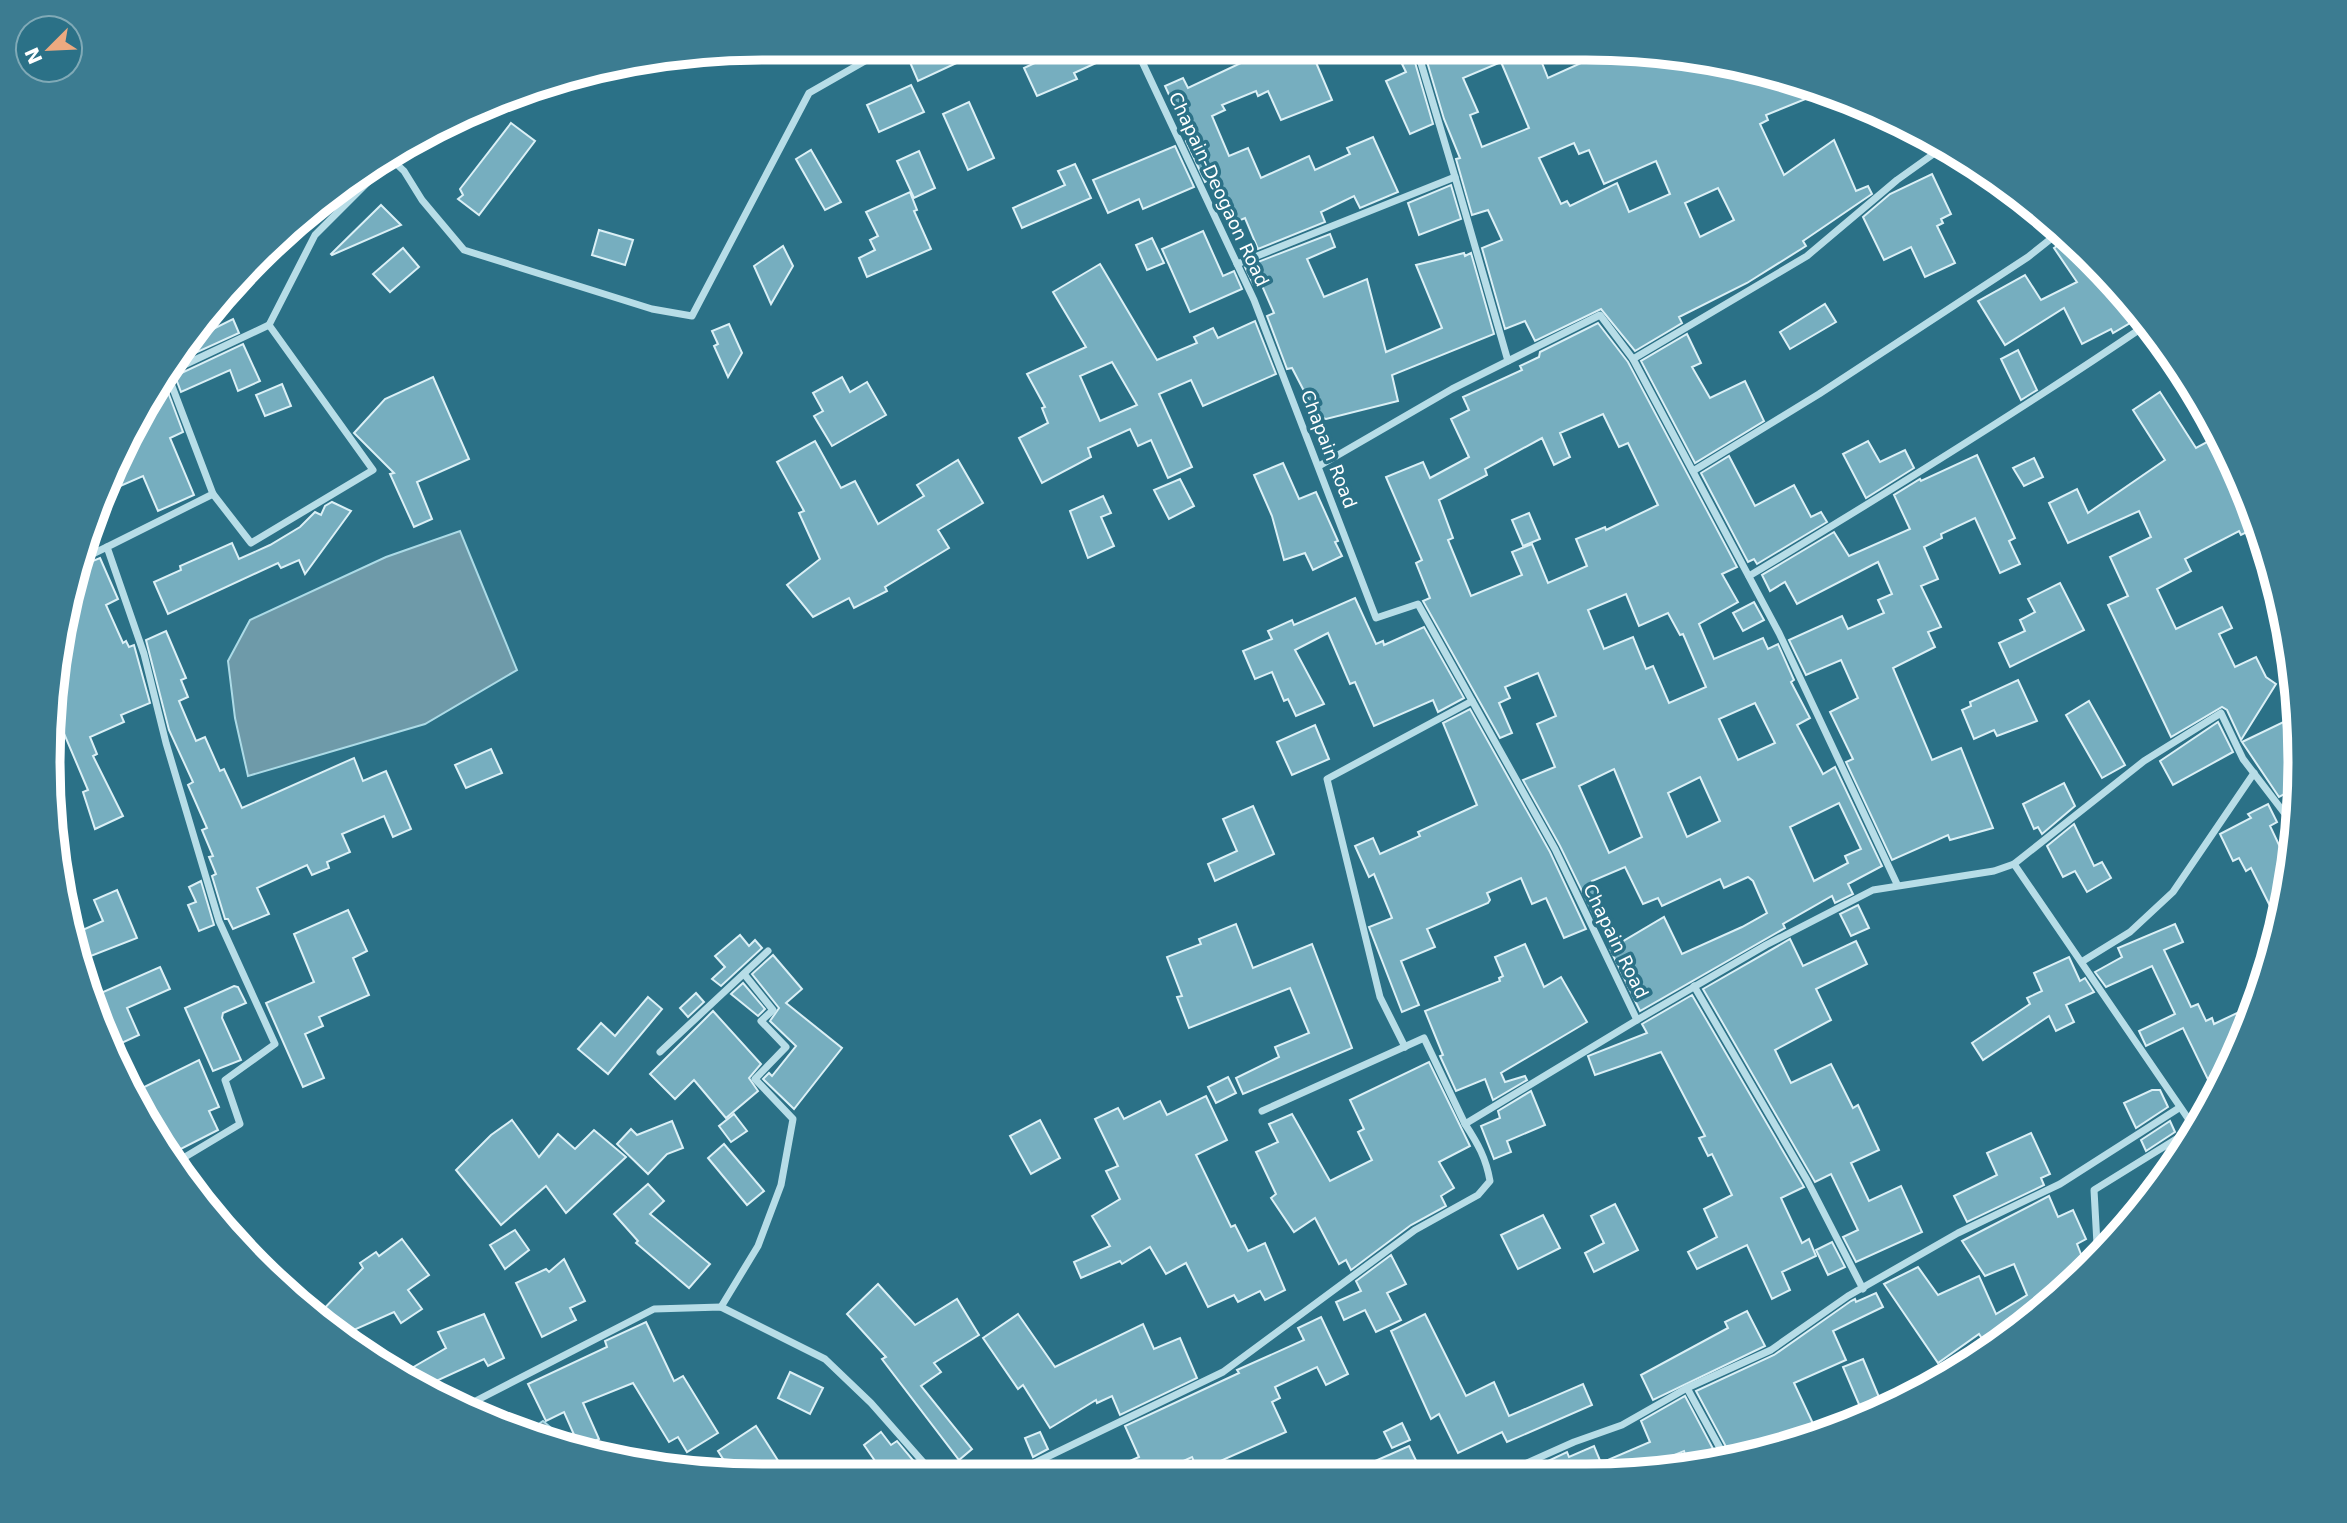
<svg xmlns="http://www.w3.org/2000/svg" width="2347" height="1523" font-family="'DejaVu Sans',sans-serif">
<rect width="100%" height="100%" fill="#2b7187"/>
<g fill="#6e9aa9" stroke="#acdbe7" stroke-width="2">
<polygon points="460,531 517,670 425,724 248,776 235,718 228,661 250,620 386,557"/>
<polygon points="543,1421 569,1443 527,1432"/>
</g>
<g fill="#76aebf" stroke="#dbf0f6" stroke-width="2" fill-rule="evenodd">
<polygon points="906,53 978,53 918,81"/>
<polygon points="1056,53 1118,53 1074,73 1077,79 1037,96 1024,68"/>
<polygon points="1239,53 1312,53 1332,100 1281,120 1268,91 1258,96 1256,91 1222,105 1225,110 1212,116 1229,156 1248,148 1261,178 1309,156 1315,170 1350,154 1347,148 1373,137 1398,192 1360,208 1354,196 1321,212 1325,222 1258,249 1245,218 1229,225 1209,180 1205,182 1186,141 1189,139 1165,86 1183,78 1188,88 1243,62"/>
<path d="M 1428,53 L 1538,53 L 1548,78 L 1603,53 L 1679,53 L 1823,92 L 1766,115 L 1768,120 L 1760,124 L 1784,175 L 1834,140 L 1856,191 L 1868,186 L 1872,194 L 1803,241 L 1806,246 L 1747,283 L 1679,317 L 1682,323 L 1635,351 L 1601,309 L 1535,341 L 1525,321 L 1505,329 L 1482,248 L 1502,240 L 1488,210 L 1472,215 L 1456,159 L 1460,158 L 1444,119 L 1425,55 ZM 1501,62 L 1529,128 L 1482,147 L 1470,115 L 1478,112 L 1463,78 ZM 1574,143 L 1579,154 L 1589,150 L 1604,184 L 1656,161 L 1670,194 L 1629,212 L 1617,183 L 1570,206 L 1567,201 L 1561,204 L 1539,158 ZM 1718,188 L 1734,220 L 1700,237 L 1685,203 Z"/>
<polygon points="1414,59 1433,124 1410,134 1386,81 1406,72 1402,64"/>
<polygon points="911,85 924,112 879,132 867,105"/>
<polygon points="969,102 994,158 968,170 943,114"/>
<polygon points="511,123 535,141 479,215 458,199 463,195 460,189"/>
<polygon points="1175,146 1194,187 1143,209 1139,199 1108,213 1093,180"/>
<polygon points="811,150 841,202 825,210 796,159"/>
<polygon points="919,151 935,188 914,198 897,161"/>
<polygon points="1075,164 1091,198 1022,228 1013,208 1065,185 1058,171"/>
<polygon points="1932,174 1951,214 1941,219 1943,223 1937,226 1955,263 1925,277 1911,247 1884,260 1863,217 1890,194"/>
<polygon points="1451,185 1461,219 1419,235 1408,203"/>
<polygon points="910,192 917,210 914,211 931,249 867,277 859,258 875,250 870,240 878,236 866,212"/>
<polygon points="381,205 401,225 332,255 331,254"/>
<polygon points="599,230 633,240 625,265 592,255"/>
<polygon points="1203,231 1223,276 1234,271 1242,289 1190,312 1162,249"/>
<polygon points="1330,234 1335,247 1307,259 1324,297 1367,279 1386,352 1442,328 1416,265 1464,253 1465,256 1471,253 1494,334 1392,375 1398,401 1326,419 1317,416 1292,368 1287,369 1267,316 1274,313 1260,281 1253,284 1245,267"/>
<polygon points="1152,238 1164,263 1147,270 1136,245"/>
<polygon points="2069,238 2142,316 2113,333 2111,329 2082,344 2064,308 2005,345 1978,301 2025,275 2041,300 2077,282 2054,248"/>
<polygon points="783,246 793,266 771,304 754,266"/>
<polygon points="403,248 419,267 390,292 373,274"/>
<path d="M 1100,264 L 1157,360 L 1197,343 L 1194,337 L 1213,328 L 1218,338 L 1255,321 L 1276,374 L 1203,406 L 1191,380 L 1159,394 L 1192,467 L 1168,478 L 1151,440 L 1138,446 L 1130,429 L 1088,448 L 1091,457 L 1042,483 L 1019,438 L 1048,423 L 1042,408 L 1045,407 L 1027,374 L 1086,347 L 1053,292 ZM 1112,362 L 1137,405 L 1100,421 L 1080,376 Z"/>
<polygon points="1825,304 1836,322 1790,349 1780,332"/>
<polygon points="233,319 239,333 169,365 195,326 199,336"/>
<path d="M 1598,323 L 1628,362 L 1737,567 L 1722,574 L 1738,602 L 1699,624 L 1714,659 L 1763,638 L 1768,649 L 1778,644 L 1794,680 L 1791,682 L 1810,718 L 1797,725 L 1823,774 L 1835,767 L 1882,866 L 1848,884 L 1853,894 L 1835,903 L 1832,896 L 1783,924 L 1785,928 L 1640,1011 L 1610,949 L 1664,917 L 1682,954 L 1742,927 L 1767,913 L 1753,881 L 1748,877 L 1724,888 L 1720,879 L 1662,906 L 1658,898 L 1643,904 L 1625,867 L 1592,881 L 1608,919 L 1598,924 L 1560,846 L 1523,780 L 1555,767 L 1537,724 L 1556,716 L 1538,673 L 1505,687 L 1510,698 L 1499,703 L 1512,733 L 1500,738 L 1423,601 L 1430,598 L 1416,563 L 1422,560 L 1386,477 L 1423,462 L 1430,478 L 1469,457 L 1451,419 L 1469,410 L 1463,397 L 1522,370 L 1520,366 L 1539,357 L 1540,352 ZM 1603,414 L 1619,447 L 1628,443 L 1658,505 L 1606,530 L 1605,527 L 1576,539 L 1587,566 L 1548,583 L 1532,544 L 1512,552 L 1522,575 L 1471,596 L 1448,540 L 1453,538 L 1439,500 L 1487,475 L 1485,469 L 1542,438 L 1554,465 L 1570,457 L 1560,433 ZM 1626,594 L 1639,626 L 1668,613 L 1680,635 L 1683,634 L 1706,687 L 1669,703 L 1653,666 L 1646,669 L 1633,637 L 1604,649 L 1588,610 ZM 1755,703 L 1775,743 L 1738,760 L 1719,719 ZM 1614,769 L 1642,837 L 1609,853 L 1579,786 ZM 1700,777 L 1720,821 L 1687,837 L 1668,793 ZM 1839,803 L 1861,849 L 1845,856 L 1848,863 L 1814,881 L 1790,827 Z"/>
<polygon points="729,324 742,353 728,377 714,346 718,344 712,331"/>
<polygon points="1687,334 1701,363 1692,367 1710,398 1745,381 1764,421 1695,463 1641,361"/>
<polygon points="243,344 260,381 238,391 230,370 181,392 175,376"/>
<polygon points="2018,350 2037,390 2021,400 2001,359"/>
<polygon points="162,376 183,432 170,438 194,495 158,511 143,476 102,494 143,405"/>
<polygon points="433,377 469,459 417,482 432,519 414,527 390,474 394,473 354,433 385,399"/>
<polygon points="842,377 850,392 867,382 886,415 832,446 814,416 823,411 813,393"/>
<polygon points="282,384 291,406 265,416 256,395"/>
<polygon points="2160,392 2196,448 2220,435 2225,444 2220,456 2244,494 2257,527 2241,535 2239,531 2185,559 2191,571 2157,589 2176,629 2222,607 2232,628 2219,634 2235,667 2256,657 2266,677 2276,684 2241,740 2227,710 2222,707 2171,737 2108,605 2128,596 2110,557 2151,537 2139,511 2068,543 2049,503 2077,489 2088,513 2165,460 2133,410"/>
<polygon points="815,441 841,488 855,481 878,524 924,496 917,485 958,460 983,503 938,530 949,548 885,587 887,591 854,608 849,598 813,617 787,585 820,559 799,513 804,511 777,462"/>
<polygon points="1868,441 1880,462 1905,450 1914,468 1866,498 1843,454"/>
<polygon points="1977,455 2015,538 2009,541 2020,564 2000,573 1975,518 1941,534 1942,538 1924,547 1938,579 1921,586 1941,627 1928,632 1935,647 1893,668 1932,760 1961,748 1993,828 1950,840 1948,835 1892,860 1846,762 1853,759 1830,712 1858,698 1841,660 1806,675 1789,640 1842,616 1848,629 1884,613 1878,600 1892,594 1878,562 1797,604 1785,582 1770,591 1762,575 1834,532 1849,556 1910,529 1894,495 1920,479 1921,481"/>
<polygon points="1729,456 1755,506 1794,485 1811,517 1821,512 1827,522 1757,564 1754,559 1748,562 1701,473"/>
<polygon points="2034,458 2043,477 2024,486 2013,468"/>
<polygon points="1283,463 1299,499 1316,492 1338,541 1335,542 1342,556 1313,570 1305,553 1284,560 1272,516 1254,475"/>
<polygon points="1180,479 1194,506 1169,519 1154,490"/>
<polygon points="1103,496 1111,513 1101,517 1114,546 1088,558 1070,511"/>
<polygon points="332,502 351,511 305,574 299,560 281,568 278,563 168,614 154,582 181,570 180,566 232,543 239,559 270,545 300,527 315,512 321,515 325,506"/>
<polygon points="1529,513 1540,539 1523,546 1512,520"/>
<polygon points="100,558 118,599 106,605 123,643 126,641 129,647 134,645 150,703 121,715 124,722 90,737 97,754 93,756 123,816 95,829 83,792 88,790 51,703 78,567"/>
<polygon points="2060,583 2084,630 2010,667 1999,643 2025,631 2020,620 2035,612 2028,599"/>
<polygon points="1355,598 1376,644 1383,641 1384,645 1424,627 1464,698 1438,712 1433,700 1374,726 1355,682 1350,684 1328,633 1295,650 1324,704 1296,716 1288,699 1284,701 1272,672 1255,679 1243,651 1272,639 1268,631 1292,620 1294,625"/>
<polygon points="1754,602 1764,620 1743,631 1733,613"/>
<polygon points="166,631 186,678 181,680 188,697 179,701 196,741 205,737 220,771 224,769 242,808 354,758 363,781 386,771 411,829 393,837 384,816 342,834 350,852 327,862 329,868 312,875 307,865 257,888 269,914 233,929 228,919 225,919 212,876 216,874 209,857 213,856 202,830 207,828 188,785 193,782 169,730 146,640"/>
<polygon points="2018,680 2037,721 1997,736 1994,730 1974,739 1962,710 1971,706 1970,702"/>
<polygon points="2089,701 2125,765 2102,778 2066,715"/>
<polygon points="1470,709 1550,852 1586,929 1564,938 1546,898 1532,904 1521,878 1487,893 1490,900 1488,903 1427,929 1435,947 1401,961 1419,1005 1402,1012 1369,927 1392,918 1374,874 1369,877 1355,846 1373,838 1380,854 1420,836 1418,832 1477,805 1443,723"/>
<polygon points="2298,715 2297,755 2288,759 2296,774 2296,788 2279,797 2242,742"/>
<polygon points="2218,722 2233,752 2173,785 2160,761"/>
<polygon points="1315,725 1329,759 1292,775 1277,742"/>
<polygon points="491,749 502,773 466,788 455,765"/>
<polygon points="2064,783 2075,806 2042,834 2038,827 2034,829 2023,804"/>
<polygon points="2268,804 2277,822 2270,826 2290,868 2278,922 2251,868 2246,871 2239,858 2233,861 2220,834 2251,818 2248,814"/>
<polygon points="1253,806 1274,854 1215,881 1208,864 1237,851 1223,819"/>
<polygon points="2074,824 2094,866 2102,862 2111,878 2087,892 2075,871 2063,877 2047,846"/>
<polygon points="201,881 214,925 199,931 188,905 196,902 189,887"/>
<polygon points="117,890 137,938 78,961 69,936 103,921 94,900"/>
<polygon points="1858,905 1869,928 1851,936 1840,914"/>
<polygon points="348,910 367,951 353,958 369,995 319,1017 323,1026 305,1034 324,1078 303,1087 266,1003 314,982 294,934"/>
<polygon points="1236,924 1253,968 1312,944 1352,1048 1243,1094 1236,1078 1279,1057 1275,1047 1309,1033 1290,988 1189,1028 1177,997 1182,996 1167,957 1201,944 1199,939"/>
<polygon points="2175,924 2183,942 2164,950 2191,1007 2198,1004 2206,1021 2212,1018 2214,1024 2256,1004 2215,1094 2183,1028 2146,1046 2139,1031 2175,1014 2152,966 2106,987 2095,972 2122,957 2118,948"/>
<polygon points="740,935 749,946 755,940 762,948 721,986 712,979 725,967 715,956"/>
<polygon points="1790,939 1803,966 1856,941 1867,964 1816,989 1831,1020 1775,1050 1791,1083 1831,1064 1853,1108 1858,1105 1879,1150 1851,1163 1869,1201 1901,1186 1922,1232 1856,1262 1843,1237 1858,1230 1831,1174 1815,1182 1703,989"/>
<polygon points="1525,944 1544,987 1561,977 1587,1022 1501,1073 1505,1082 1525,1076 1527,1080 1493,1100 1485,1079 1456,1091 1440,1056 1443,1055 1425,1011 1500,981 1499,978 1503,976 1495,957"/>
<polygon points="773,955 802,989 786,1003 842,1048 794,1109 763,1079 769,1073 772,1076 796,1046 770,1021 779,1008 752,974"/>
<polygon points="2069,957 2080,981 2085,978 2094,992 2066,1005 2074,1022 2056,1031 2049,1016 1983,1060 1972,1043 2030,1004 2027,998 2042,991 2034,973"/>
<polygon points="160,967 170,989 127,1008 139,1035 113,1047 94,996"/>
<polygon points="743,983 765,1009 758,1016 731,994"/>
<polygon points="234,986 238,987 246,1003 223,1013 222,1018 241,1060 213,1071 185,1008"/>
<polygon points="696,993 704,1002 688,1017 680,1008"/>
<polygon points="1692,995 1804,1187 1781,1198 1802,1243 1809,1239 1816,1256 1782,1272 1790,1290 1772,1299 1747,1245 1697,1269 1688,1252 1717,1237 1704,1209 1732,1195 1712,1154 1708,1156 1699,1138 1705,1136 1661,1052 1595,1075 1588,1056 1647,1033 1642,1024"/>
<polygon points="648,997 662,1009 608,1074 578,1049 601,1023 615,1036"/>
<polygon points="713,1011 761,1064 749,1078 758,1091 726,1118 694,1080 675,1099 650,1074"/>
<polygon points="199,1060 219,1107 209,1111 218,1130 169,1155 148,1125 134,1092"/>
<polygon points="1429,1062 1470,1146 1439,1162 1454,1188 1441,1196 1446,1206 1411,1225 1351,1270 1346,1260 1339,1264 1315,1218 1294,1232 1271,1198 1276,1194 1256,1152 1278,1142 1269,1124 1292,1114 1330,1181 1372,1160 1358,1132 1364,1129 1350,1100"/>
<polygon points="1228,1077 1236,1093 1216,1103 1208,1087"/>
<polygon points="2160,1090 2168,1107 2136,1128 2124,1103 2152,1090"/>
<polygon points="1531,1091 1545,1125 1507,1141 1511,1152 1494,1159 1481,1126 1500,1118 1498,1111"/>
<polygon points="1206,1096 1227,1140 1196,1155 1231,1227 1235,1225 1248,1251 1265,1243 1285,1290 1265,1300 1260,1291 1238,1302 1234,1295 1208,1307 1186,1263 1166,1274 1150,1247 1122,1264 1120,1261 1081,1278 1074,1262 1110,1246 1092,1216 1120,1199 1106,1171 1118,1166 1095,1119 1118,1108 1124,1119 1160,1101 1167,1115"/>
<polygon points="734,1114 747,1131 731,1142 719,1126"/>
<polygon points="512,1120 539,1157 558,1134 575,1149 594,1130 626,1157 566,1213 546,1186 501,1225 456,1170 491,1135"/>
<polygon points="1040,1120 1060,1158 1031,1174 1010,1136"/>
<polygon points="672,1121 683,1148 667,1154 648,1174 617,1144 631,1129 637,1135"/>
<polygon points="2170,1121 2175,1132 2146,1151 2141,1140"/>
<polygon points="2031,1133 2050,1174 2041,1178 2044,1185 1967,1222 1954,1196 1997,1175 1987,1153"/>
<polygon points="724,1144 764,1191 747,1205 708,1158"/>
<polygon points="648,1184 664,1201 650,1214 710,1264 689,1288 636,1243 638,1241 614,1214"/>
<polygon points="2049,1196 2058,1217 2073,1210 2086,1239 2077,1244 2086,1267 2021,1328 1988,1348 1979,1334 1938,1363 1884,1284 1918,1267 1938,1295 1979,1276 1996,1314 2027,1295 2014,1264 1985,1276 1962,1241"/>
<polygon points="1615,1204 1638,1250 1594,1272 1585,1253 1604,1243 1591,1216"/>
<polygon points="1543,1215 1560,1248 1518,1269 1501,1235"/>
<polygon points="515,1230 529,1250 505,1269 490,1245"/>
<polygon points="402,1239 429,1275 408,1290 422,1309 401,1323 394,1312 345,1334 316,1317 363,1268 360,1263 376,1252 379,1256"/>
<polygon points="1832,1242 1845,1267 1828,1275 1816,1250"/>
<polygon points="1391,1255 1406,1284 1387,1293 1401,1320 1376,1332 1365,1310 1344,1320 1336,1302 1361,1291 1356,1281"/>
<polygon points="564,1259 585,1301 570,1308 576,1320 542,1337 516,1283 546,1269 549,1272"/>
<polygon points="878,1284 915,1325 957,1299 979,1335 934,1363 941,1372 921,1386 972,1449 959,1460 882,1359 886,1357 847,1314"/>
<polygon points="1876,1293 1883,1307 1833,1331 1846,1360 1794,1383 1816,1430 1764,1452 1732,1458 1696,1391 1774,1355 1851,1301 1855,1299 1856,1302"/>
<polygon points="1747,1311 1765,1346 1653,1400 1641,1375 1728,1328 1725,1322"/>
<polygon points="484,1314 504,1358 488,1366 484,1359 421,1388 410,1369 446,1348 438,1332"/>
<polygon points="1018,1314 1055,1367 1143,1324 1154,1349 1180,1338 1197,1378 1120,1415 1112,1396 1097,1403 1096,1400 1050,1428 1023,1385 1018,1389 983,1338"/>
<polygon points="1425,1314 1466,1396 1494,1382 1509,1416 1583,1384 1592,1405 1507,1442 1502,1432 1458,1453 1439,1414 1431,1419 1391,1331"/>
<polygon points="1321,1317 1348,1374 1326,1385 1317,1367 1275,1387 1280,1398 1272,1402 1286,1432 1198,1471 1192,1457 1159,1472 1105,1472 1139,1457 1125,1426 1239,1373 1237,1370 1304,1340 1298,1328"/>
<polygon points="646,1322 674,1381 683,1376 718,1433 687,1452 678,1437 669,1442 633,1383 583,1403 599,1439 583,1447 579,1446 564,1412 546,1421 528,1384 607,1347 605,1341"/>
<polygon points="1863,1359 1884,1409 1864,1416 1843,1367"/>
<polygon points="790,1372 823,1388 810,1414 778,1398"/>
<polygon points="1685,1396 1719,1460 1688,1465 1684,1451 1628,1474 1532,1474 1550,1466 1548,1461 1567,1452 1569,1457 1594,1446 1601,1463 1650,1442 1641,1421"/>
<polygon points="1402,1423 1410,1440 1392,1448 1384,1432"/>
<polygon points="756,1426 784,1470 730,1470 718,1451"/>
<polygon points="881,1432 891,1445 897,1441 922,1471 882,1471 864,1445"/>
<polygon points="1040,1432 1048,1449 1033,1457 1025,1438"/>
<polygon points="1409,1446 1422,1473 1348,1473"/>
</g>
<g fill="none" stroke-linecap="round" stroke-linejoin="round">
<g stroke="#b7dde7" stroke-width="7">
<polyline points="1138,53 1254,300 1376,618 1418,604 1555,849 1637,1020 1766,945 1873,890 1994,871 2014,864 2196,1130"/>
<polyline points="1418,53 1455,177"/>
<polyline points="1237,264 1455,177 1508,361"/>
<polyline points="1319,466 1452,389 1600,315 1633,359"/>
<polyline points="1693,471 1819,394 2028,257 2062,230"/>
<polyline points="213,494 251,543 373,470 269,325"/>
<polyline points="80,560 107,547"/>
<path d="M 1749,576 C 1884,495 2018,412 2149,323"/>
<polyline points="2014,864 2144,761 2221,713 2243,759 2295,827"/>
<polyline points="1897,884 1779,633 1633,359 1807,256 1897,180 1946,145"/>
<polyline points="2083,961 2130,932 2173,892 2254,773"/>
<polyline points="1694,986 1807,1180 1863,1289"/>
<polyline points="1405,1047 1380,997 1327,779 1472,701"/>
<polyline points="660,1052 768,951"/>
<polyline points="1262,1111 1424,1038 1465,1124 1637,1020"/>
<polyline points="175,1163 240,1124 225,1080 275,1044 219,921 166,743 144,654 107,547 213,494 167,373 269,325 315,235 391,159 404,171 422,200 464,250 652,309 692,316 809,93 879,53"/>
<polyline points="2100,1253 2097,1244 2094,1190 2199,1125"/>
<polyline points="721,1307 758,1246 781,1185 793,1119 755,1079 786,1047 761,1021 773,1010 744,974"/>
<polyline points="1687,1388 1726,1459"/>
<polyline points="462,1408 654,1309 721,1307 825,1359 871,1403 931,1471"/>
<path d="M 1018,1471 L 1223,1372 L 1415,1230 L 1478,1195 L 1490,1181 C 1486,1158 1478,1144 1465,1124"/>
<polyline points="1502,1474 1574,1442 1622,1425 1687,1388 1771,1350 1848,1296 1958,1233 2060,1184 2179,1108"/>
</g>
</g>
<g text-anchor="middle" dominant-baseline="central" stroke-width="7" stroke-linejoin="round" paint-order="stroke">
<g font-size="18" fill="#fff" stroke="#2b7187">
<text transform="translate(1219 189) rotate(65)">Chapain-Deogaon Road</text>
<text transform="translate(1329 449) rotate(69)">Chapain Road</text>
<text transform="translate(1616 941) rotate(64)">Chapain Road</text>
</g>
</g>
<path d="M0 0H2347V1523H0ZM762 60H1586A702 702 0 0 1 2288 762V762A702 702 0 0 1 1586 1464H762A702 702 0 0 1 60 762V762A702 702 0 0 1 762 60Z" fill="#3c7c91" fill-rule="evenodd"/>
<path fill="none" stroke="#fff" stroke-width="9" d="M762 60H1586A702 702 0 0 1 2288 762V762A702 702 0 0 1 1586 1464H762A702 702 0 0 1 60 762V762A702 702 0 0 1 762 60Z"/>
<g transform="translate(49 49) rotate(246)"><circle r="33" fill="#2b7187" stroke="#80aab7" stroke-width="2"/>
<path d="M0-5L12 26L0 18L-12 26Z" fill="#edaa80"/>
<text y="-10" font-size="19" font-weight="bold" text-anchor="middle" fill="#ffffff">N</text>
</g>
</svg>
